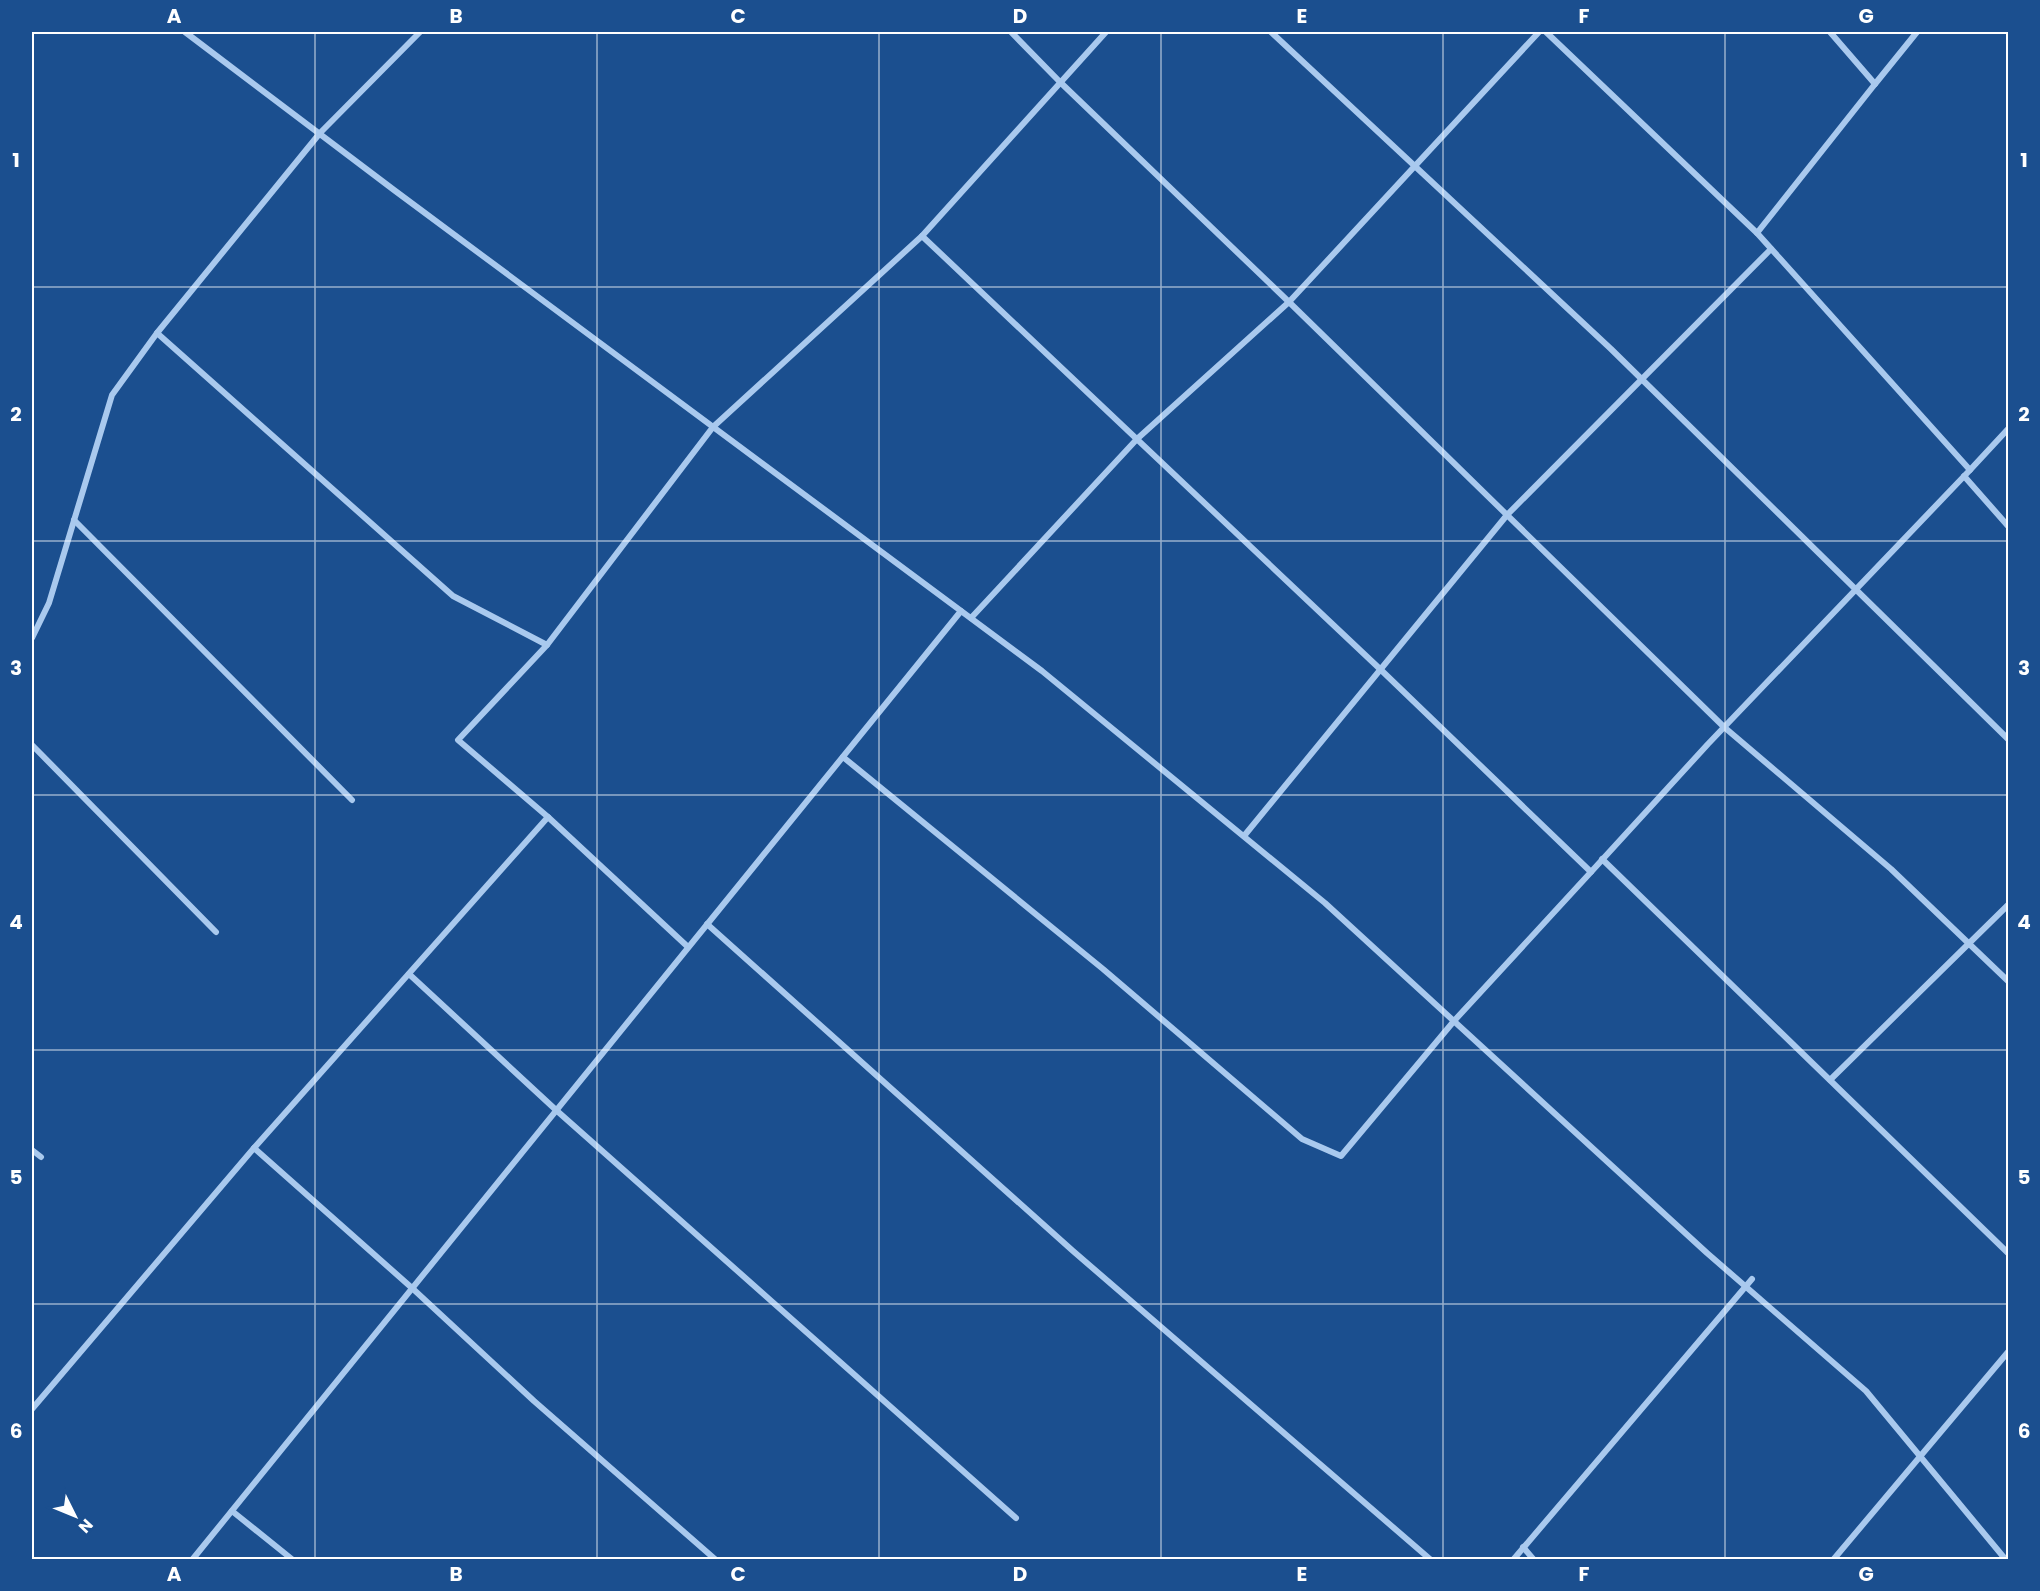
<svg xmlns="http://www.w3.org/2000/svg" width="2040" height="1591" font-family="Poppins,sans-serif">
<rect width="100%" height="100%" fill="#1b4f8f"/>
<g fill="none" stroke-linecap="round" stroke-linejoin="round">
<g stroke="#a9c9ee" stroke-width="6">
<polyline points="185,32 394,190 1042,671 1325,903 1707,1253 1866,1391 2006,1560"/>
<polyline points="420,32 320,133 157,333 453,596 547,645 713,427 922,236 1106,32"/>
<polyline points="1011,32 1060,82 1289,302 1724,727 1891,869 2008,981"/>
<polyline points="1271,32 1611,349 2008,739"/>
<polyline points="1546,32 1757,233"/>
<polyline points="1830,32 1875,84 1757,233 1970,470 2008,429"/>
<polyline points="1875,84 1917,32"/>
<polyline points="922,236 1380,669 1591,872"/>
<polyline points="1964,476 2008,526"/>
<polyline points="74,520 352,800"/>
<polyline points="971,618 1137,439 1289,302 1539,32"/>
<polyline points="32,638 49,603 112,395 157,333"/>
<polyline points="547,645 458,740 548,817"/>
<polyline points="32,745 216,932"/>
<polyline points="843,757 1103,969 1302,1139 1341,1156 1454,1021 1591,872 1708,744 1970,470"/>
<polyline points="1244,836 1507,515 1771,249"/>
<polyline points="1602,859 2008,1253"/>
<polyline points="707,924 1073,1251 1431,1560"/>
<polyline points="409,974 556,1110 1016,1518"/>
<polyline points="1830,1080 2008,905"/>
<polyline points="254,1148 412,1288 534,1401 716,1560"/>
<polyline points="32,1150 41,1157"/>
<polyline points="32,1409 254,1148 548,817 688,947"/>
<polyline points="232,1511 293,1560"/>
<polyline points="1523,1547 1534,1560"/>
<polyline points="192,1560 961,611"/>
<polyline points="1513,1560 1752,1279"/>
<polyline points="1833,1560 2008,1352"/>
</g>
</g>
<path fill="none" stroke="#fff" stroke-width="1.5" stroke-opacity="0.55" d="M 315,32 L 315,1560M 597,32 L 597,1560M 879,32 L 879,1560M 1161,32 L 1161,1560M 1443,32 L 1443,1560M 1725,32 L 1725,1560M 32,287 L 2008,287M 32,541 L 2008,541M 32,795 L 2008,795M 32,1050 L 2008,1050M 32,1304 L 2008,1304"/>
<rect width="2040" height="1591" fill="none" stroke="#1b4f8f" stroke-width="66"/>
<g transform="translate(75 1516) rotate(133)" stroke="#1b4f8f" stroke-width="4.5" paint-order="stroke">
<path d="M0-4.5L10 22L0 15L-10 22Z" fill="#ffffff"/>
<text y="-9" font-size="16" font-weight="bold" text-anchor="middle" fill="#ffffff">N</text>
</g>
<rect x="33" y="33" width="1974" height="1525" fill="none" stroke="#fff" stroke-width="2"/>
<g font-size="20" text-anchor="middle" font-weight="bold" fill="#fff">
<text x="174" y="23">A</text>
<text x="456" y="23">B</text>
<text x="738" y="23">C</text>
<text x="1020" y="23">D</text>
<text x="1302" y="23">E</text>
<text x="1584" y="23">F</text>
<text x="1866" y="23">G</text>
<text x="16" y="167">1</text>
<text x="2024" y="167">1</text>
<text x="16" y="421">2</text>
<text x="2024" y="421">2</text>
<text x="16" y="675">3</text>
<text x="2024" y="675">3</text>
<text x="16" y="929">4</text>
<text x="2024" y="929">4</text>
<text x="16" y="1184">5</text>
<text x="2024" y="1184">5</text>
<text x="16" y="1438">6</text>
<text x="2024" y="1438">6</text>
<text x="174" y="1581">A</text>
<text x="456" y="1581">B</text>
<text x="738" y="1581">C</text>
<text x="1020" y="1581">D</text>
<text x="1302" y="1581">E</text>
<text x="1584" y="1581">F</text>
<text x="1866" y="1581">G</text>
</g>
</svg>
